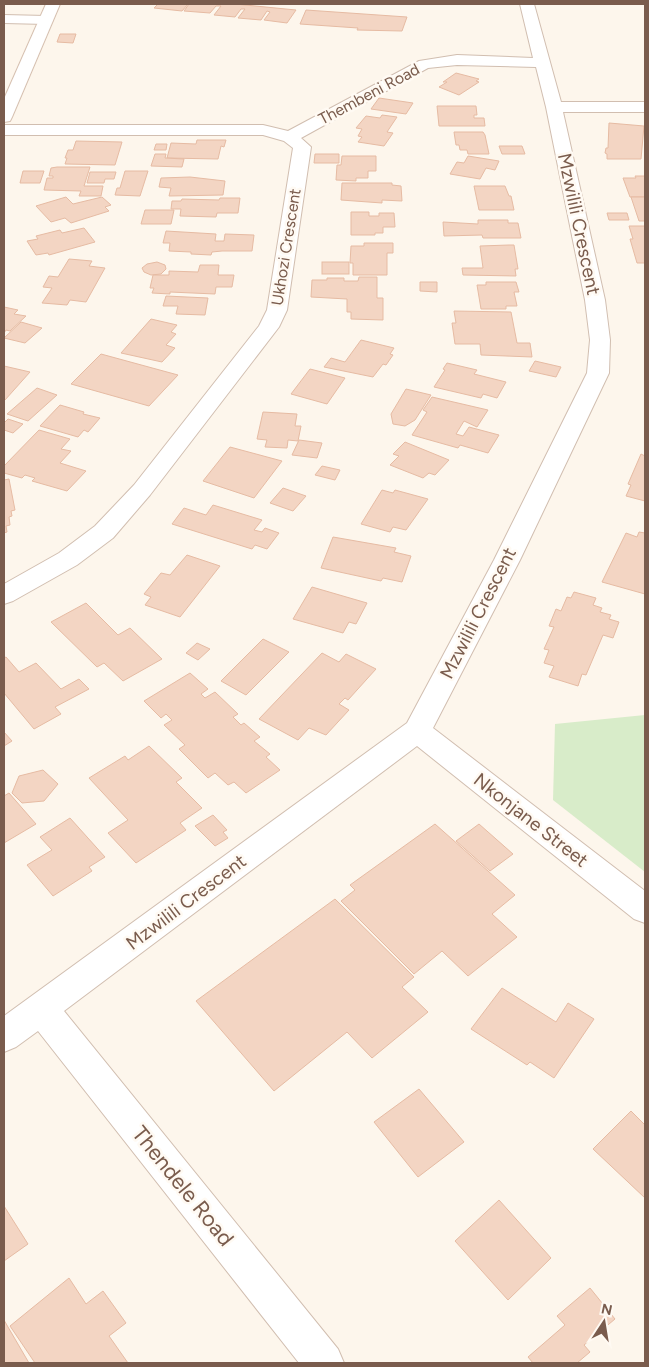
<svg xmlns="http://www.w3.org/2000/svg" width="649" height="1367" font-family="Figtree,sans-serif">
<rect width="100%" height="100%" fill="#fdf6ec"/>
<polygon fill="#d8ecc9" points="645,715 645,872 553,800 555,724"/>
<g fill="#f3d5c3" stroke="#e6bba3">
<polygon points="158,4 188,4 182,11 154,8"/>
<polygon points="189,4 235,4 296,10 287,23 264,20 270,12 267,11 261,20 238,18 245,9 241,9 235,17 214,15 221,6 216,6 210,13 184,11"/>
<polygon points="306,10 407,17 402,31 357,30 358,28 300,24"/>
<polygon points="60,34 76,34 73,43 57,42"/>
<polygon points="456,73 479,79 476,81 479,82 459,95 439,87 447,82 443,82"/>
<polygon points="379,98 413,103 406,114 371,109"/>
<polygon points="437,106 476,106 477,115 474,115 474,118 484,118 485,126 439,126"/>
<polygon points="382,115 397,117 387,132 393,133 384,146 358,142 362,137 358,136 362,129 356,128 366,116 380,118"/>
<polygon points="609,123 644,126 641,159 607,159 607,154 605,153 606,148 608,148"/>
<polygon points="454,132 483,132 485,135 489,154 468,154 467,150 460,150 459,145 456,145"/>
<polygon points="197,140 226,140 224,147 221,146 218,159 167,158 171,143 196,144"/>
<polygon points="76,141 122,142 115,165 65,164 67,158 65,158 68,150 73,150"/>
<polygon points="156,144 167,144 166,150 154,150"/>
<polygon points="499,146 522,146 525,154 502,154"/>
<polygon points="155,154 166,154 165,158 184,159 182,167 151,166"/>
<polygon points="315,154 339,154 339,163 314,163"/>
<polygon points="342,156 376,156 376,171 368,171 368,178 356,178 356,181 336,180 337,165 341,165"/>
<polygon points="468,156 499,161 495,170 486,168 480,179 450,174 457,162 464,163"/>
<polygon points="57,167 90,167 84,186 103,186 101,196 79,196 81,191 44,190 47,178 53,178 53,176 49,176 51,168"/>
<polygon points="23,171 44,171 40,183 20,183"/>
<polygon points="125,171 148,171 140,196 115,195 117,188 120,188"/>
<polygon points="90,172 116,172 114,179 105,179 104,183 87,183"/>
<polygon points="635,176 645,176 645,197 630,197 623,178 636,178"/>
<polygon points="190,177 225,181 223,195 169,196 171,188 159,187 161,178"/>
<polygon points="342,183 392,183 392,185 401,186 402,201 382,200 382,203 341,200"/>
<polygon points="474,186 505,186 509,196 511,196 514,210 479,210"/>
<polygon points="66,197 73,204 102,197 111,205 105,207 109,211 71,223 65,218 51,222 36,206"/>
<polygon points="631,197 645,197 645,221 639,221"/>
<polygon points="220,198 240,198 238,213 217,213 216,217 180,216 181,209 171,209 172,201 181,201 182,199 219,200"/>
<polygon points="145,210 174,210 171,224 141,224"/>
<polygon points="351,212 369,212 369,216 379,216 379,213 394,213 395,227 383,227 383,233 375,233 375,235 351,235"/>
<polygon points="607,213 627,213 629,220 609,220"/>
<polygon points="478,220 508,220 508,223 518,223 521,238 483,238 482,235 444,236 443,222 478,224"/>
<polygon points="629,226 645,226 645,263 637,263 630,239 633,239"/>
<polygon points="84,228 95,242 49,255 48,253 36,255 27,241 38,239 36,236 60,230 62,233"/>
<polygon points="166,231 216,234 215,241 224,241 225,234 254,235 252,251 222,251 212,252 211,255 191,254 191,252 169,251 170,243 163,243"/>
<polygon points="364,243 393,243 393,253 387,253 387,275 353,275 353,263 350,263 351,246 364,246"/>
<polygon points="509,245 514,245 518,269 515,269 516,276 463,275 462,268 483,268 480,246"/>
<polygon points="69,259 92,261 89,266 105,268 86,302 70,300 67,305 42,303 52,288 43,287 49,276 58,277"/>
<polygon points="157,262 165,265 166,269 161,274 151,275 144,272 142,268 147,264"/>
<rect x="322" y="262" width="27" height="12"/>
<polygon points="200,265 219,265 218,275 234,275 232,287 216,287 215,294 170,292 170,294 152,293 154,288 150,288 153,275 169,275 169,271 198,272"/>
<polygon points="359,277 377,277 377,298 383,298 383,320 351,319 351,312 347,312 347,299 311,297 312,280 327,280 327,278 344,278 344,281 358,281"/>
<polygon points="420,282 437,282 437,292 420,291"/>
<polygon points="486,282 516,282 519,292 514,292 517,306 506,306 506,309 481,309 477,285 486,285"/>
<polygon points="166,296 208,298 205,315 176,314 178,306 163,306"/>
<polygon points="4,307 18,310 14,314 26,316 10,331 6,330 4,333"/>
<polygon points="454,311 511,312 517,343 530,343 532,357 481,355 480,344 455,344 452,323 456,323"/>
<polygon points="151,319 177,325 171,332 176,334 166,345 175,348 162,362 121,353"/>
<polygon points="21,322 42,328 25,343 4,338"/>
<polygon points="361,340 394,348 390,354 393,355 386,365 383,364 373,377 324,367 331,358 345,362"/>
<polygon points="101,354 178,375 149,406 71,384"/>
<polygon points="535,361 561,367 556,377 529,371"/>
<polygon points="447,363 477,370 474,374 506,382 497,398 483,394 481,398 434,387 445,370 443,369"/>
<polygon points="4,366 30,372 5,400 4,400"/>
<polygon points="310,369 345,378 327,404 291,394"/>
<polygon points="37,388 57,395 28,421 7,414"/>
<polygon points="406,389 431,395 415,420 405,426 393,424 391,414"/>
<polygon points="432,397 488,410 477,427 464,421 456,434 463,436 469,427 499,435 488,453 460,445 458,448 412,435 427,412 423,410"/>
<polygon points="60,405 84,412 83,414 100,418 88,432 84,430 78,437 40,426"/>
<polygon points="263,412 297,414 295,426 301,426 298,441 288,440 287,448 265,447 267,440 257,439"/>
<polygon points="8,419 23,424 13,433 4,430 4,423"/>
<polygon points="39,430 70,439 61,449 71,451 60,463 86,471 67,491 32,481 35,478 25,475 22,478 4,473 4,466"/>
<polygon points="299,440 322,443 317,458 292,455"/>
<polygon points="405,442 449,460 435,475 429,473 423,478 390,465 399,456 393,454"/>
<polygon points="230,447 282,461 254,498 203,481"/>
<polygon points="641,454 645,456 645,501 626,496 631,485 628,484"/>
<polygon points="322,466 340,470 335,480 315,475"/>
<polygon points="9,479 15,510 11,511 12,516 9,517 10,525 6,526 7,532 4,533 4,480"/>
<polygon points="283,488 306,496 293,511 270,503"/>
<polygon points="382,490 393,493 395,490 428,499 406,530 393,527 390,532 361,524"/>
<polygon points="213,505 262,520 254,530 262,532 265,528 279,533 267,549 255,545 252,549 172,524 184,508 206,515"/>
<polygon points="639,532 645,533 645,594 602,582 626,533 637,537"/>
<polygon points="333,537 396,548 394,552 411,556 402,582 383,578 381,581 321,568"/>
<polygon points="187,555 220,566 180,617 145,605 151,597 144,594 161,573 170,575"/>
<polygon points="312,587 367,603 356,624 349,622 343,633 293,619"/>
<polygon points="574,592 596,598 593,605 602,608 600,612 611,615 609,619 619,622 613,638 603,635 586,675 582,674 578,686 549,677 554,666 544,663 549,650 544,649 554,627 549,626 556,609 561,611 567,597 571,598"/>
<polygon points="86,603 118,635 130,628 162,659 123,681 104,663 97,667 51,622"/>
<polygon points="263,639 289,652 246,695 221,681"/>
<polygon points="197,643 210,649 198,660 186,653"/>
<polygon points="322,653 339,662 346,654 376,669 348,700 345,698 339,704 349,710 326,735 309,728 298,740 259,719"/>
<polygon points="6,657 19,672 36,663 61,689 79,679 89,689 55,707 61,714 34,729 4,693 4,658"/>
<polygon points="190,673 208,689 201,694 205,698 215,692 238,714 233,717 241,725 244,723 260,737 254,741 270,754 266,757 280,770 246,793 234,782 228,785 215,773 208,778 179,749 185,745 164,725 172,720 166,714 161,718 144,701"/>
<polygon points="4,732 12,741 4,746"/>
<polygon points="149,746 182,778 176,782 202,808 180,823 186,830 136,863 108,833 128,820 89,778 125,756 128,760"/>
<polygon points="43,770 58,784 44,801 22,803 12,793 19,776"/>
<polygon points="9,793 36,824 4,843 4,796"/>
<polygon points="213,815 227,830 223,832 228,838 215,846 195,826"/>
<polygon points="70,818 105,857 89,867 92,871 53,896 27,865 52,850 40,837"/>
<polygon points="435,824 515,895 492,914 517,937 468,976 442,951 414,974 341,901 355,890 350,885"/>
<polygon points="479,824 513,854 490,871 456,841"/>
<polygon points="335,899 414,977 402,987 428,1012 372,1058 347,1032 274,1091 196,1001"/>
<polygon points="502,988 556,1022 568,1003 594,1019 554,1078 530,1062 527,1065 471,1029"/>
<polygon points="419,1089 464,1142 418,1177 374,1122"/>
<polygon points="631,1111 645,1125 645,1198 593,1149"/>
<polygon points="499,1200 551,1258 508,1300 455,1241"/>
<polygon points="4,1206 28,1244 4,1261"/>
<polygon points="69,1278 86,1304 103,1291 126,1323 109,1336 128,1363 35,1363 10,1326"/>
<polygon points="590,1288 615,1319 584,1345 590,1352 577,1363 533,1363 528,1357 565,1325 557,1316"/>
<polygon points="4,1320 8,1327 29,1363 4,1363"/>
</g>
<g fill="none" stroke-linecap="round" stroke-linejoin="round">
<g stroke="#d1beb0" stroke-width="2">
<g id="street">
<polygon points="520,4 534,4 561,102 645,102 645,112 563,112 605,300 610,340 609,373 520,560 433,728 645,891 645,923 634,919 417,746 64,1011 338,1349 344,1363 299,1363 38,1031 16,1047 4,1052 4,1016 407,723 494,560 587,373 590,340 585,300 546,107 536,67 457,65 428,68 301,138 311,147 287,310 279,327 150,495 113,538 77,565 13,601 4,604 4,584 59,553 95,526 134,485 259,326 267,310 293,148 284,141 263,135 4,135 4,125 263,125 288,131 419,61 457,55 533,58"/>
<polygon points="4,15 46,16 51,17 53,20 51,23 46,24 4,23"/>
</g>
</g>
<g stroke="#d6c0b0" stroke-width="2">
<polygon id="secondary" points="46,4 60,4 12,117 10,121 4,122 4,99"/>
</g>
<use href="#street" fill="#fff" fill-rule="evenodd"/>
<use href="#secondary" fill="#fff" fill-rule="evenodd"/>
</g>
<g text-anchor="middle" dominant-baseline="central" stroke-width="5" stroke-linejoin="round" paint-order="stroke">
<g font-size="16" fill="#7a5c4d" stroke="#fffaf3">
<text transform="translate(369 94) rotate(-28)">Thembeni Road</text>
<text transform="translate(286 247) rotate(-81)">Ukhozi Crescent</text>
</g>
<g font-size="19" fill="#7a5c4d" stroke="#fffaf3">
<text transform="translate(579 224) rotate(78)">Mzwilili Crescent</text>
<text transform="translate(478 613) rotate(-63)">Mzwilili Crescent</text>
<text transform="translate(531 820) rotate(38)">Nkonjane Street</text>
<text transform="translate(186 902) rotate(-37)">Mzwilili Crescent</text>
</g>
<g font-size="22" fill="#7a5c4d" stroke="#fffaf3">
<text transform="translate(183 1186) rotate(51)">Thendele Road</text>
</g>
</g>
<rect width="649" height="1367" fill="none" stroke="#7a5c4d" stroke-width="10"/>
<g transform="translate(604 1322) rotate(12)" stroke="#fffaf3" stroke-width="4" paint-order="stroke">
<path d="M0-4L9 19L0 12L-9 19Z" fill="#7a5c4d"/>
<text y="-8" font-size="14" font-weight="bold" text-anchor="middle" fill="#7a5c4d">N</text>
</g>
</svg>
